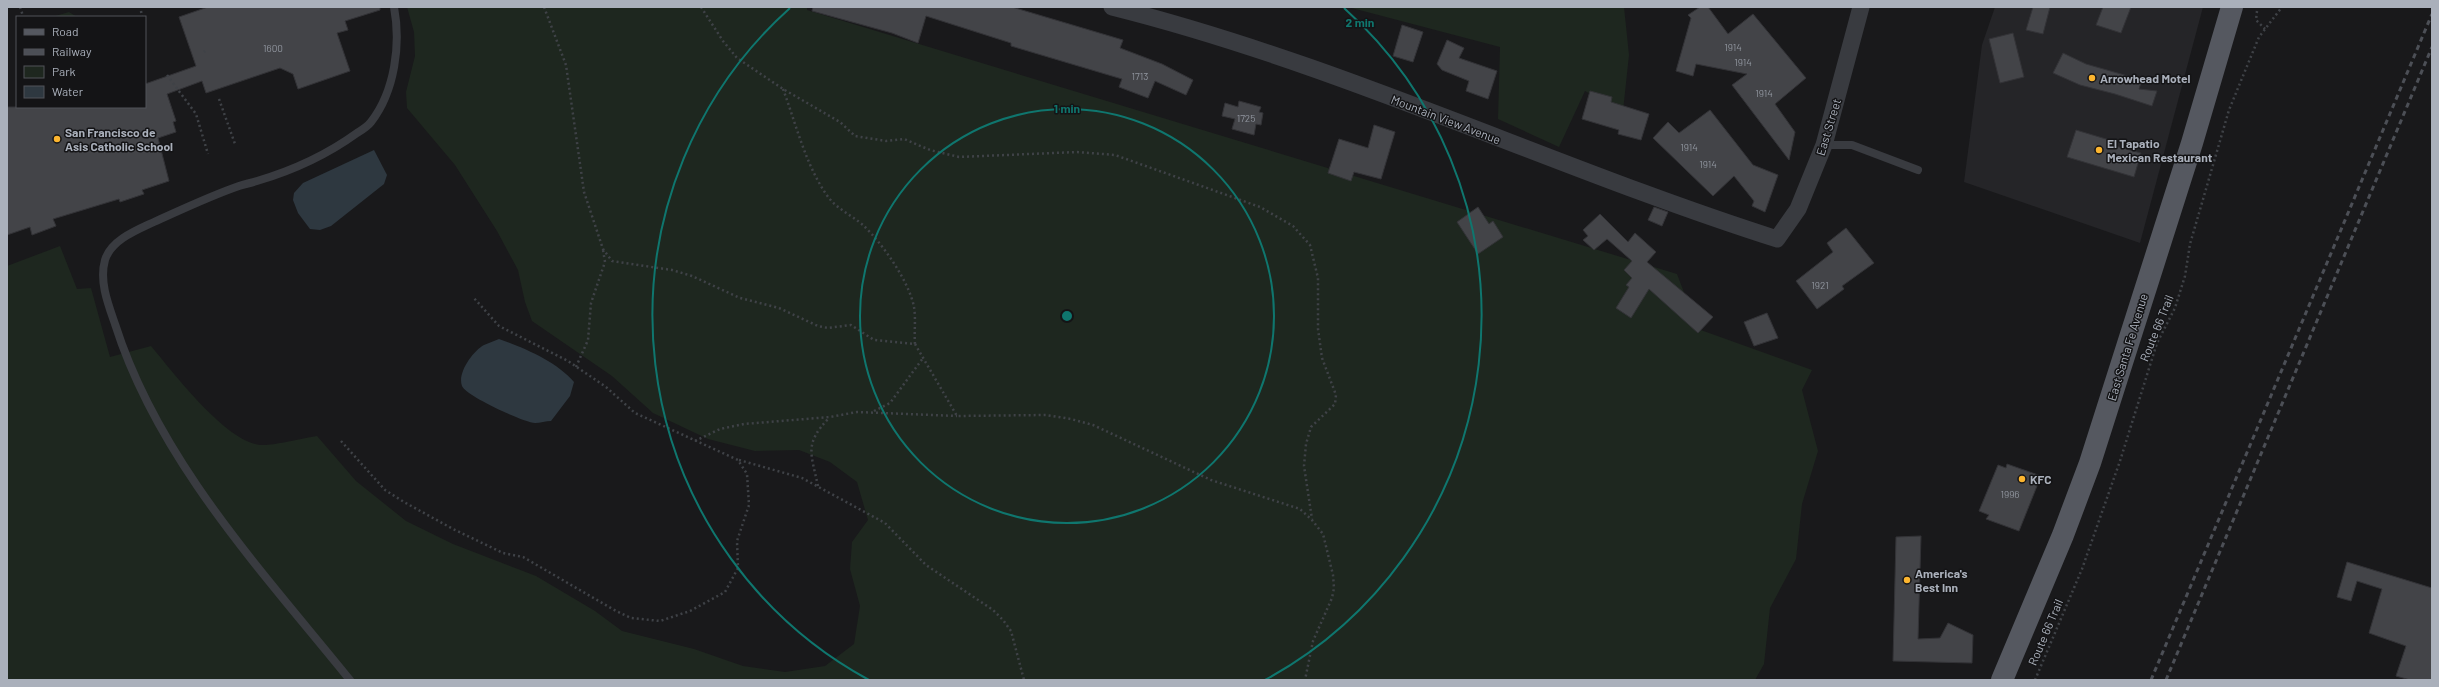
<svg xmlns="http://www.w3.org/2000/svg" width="2439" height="687" font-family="Barlow,sans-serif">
<rect width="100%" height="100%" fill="#19191b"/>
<polygon fill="#252528" points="1995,7 2203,7 2140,243 1964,182 1982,45"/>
<g fill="#1e271f">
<path d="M 407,7 L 807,7 L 807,10 L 1677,274 L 1698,329 L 1812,370 L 1802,390 L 1818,451 L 1802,504 L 1796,559 L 1770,608 L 1764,664 L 1755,680 L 7,680 L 7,266 L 60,246 L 77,289 L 91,288 L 110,357 L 151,346 C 173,372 225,441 260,445 C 273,446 303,438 317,436 L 356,481 L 406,521 L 453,544 L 536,576 L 595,611 L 622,631 L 694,649 L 743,666 L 785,672 L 825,666 L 854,644 L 860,606 L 850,569 L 852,542 L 868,520 L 857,482 L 830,462 L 799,450 L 755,451 L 708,439 L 653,413 L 612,376 L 532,321 L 525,302 L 518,270 L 497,231 L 455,165 L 407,108 L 406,92 L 415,56 L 414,32 Z"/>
<polygon points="1348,7 1624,7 1629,55 1623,111 1585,91 1559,147 1498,119 1500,47"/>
<polygon points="69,12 77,17 52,17"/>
</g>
<g fill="#2e3840">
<polygon points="374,150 387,175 384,184 331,226 320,230 310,229 298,213 293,200 294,193 303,183"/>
<path d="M 499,339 C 524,348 556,361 574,382 L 570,396 L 551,421 C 546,421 540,423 535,423 C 523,422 466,396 462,386 C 457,373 473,351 484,345 C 489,343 494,341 499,339 Z"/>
</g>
<g fill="#434448" stroke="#333337">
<polygon points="208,7 380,7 380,10 345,21 348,30 337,33 350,71 298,89 293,74 280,68 206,93 202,81 167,94 176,121 173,122 176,132 158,138 169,181 142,190 144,194 120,202 119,199 53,219 56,226 32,235 30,227 7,235 7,107 145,107 145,84 196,66 179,17"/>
<polygon points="813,7 1012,7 1123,40 1120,48 1162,64 1193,80 1186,95 1155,81 1148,98 1119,87 1122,79 1011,46 1011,43 926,16 918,43 892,33 812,11"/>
<polygon points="1700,7 1708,7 1728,34 1753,14 1806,78 1775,104 1795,132 1789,160 1732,85 1747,74 1696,64 1693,76 1676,71 1691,18 1688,15"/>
<polygon points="2033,7 2050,7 2043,34 2026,30"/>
<polygon points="2103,7 2131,7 2121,33 2096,25"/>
<polygon points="1402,25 1423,32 1413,62 1393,56"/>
<polygon points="2013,33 2024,77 2000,83 1989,39"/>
<polygon points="1447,40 1464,48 1459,58 1497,71 1488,99 1466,91 1469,81 1442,70 1437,64"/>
<polygon points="2063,53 2086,64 2142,80 2139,89 2157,91 2152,106 2115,94 2080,85 2053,73"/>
<polygon points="1590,91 1612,97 1611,102 1649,114 1641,140 1618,134 1619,130 1582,119"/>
<polygon points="1239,101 1261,107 1259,112 1263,113 1261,125 1256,124 1254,135 1232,129 1235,119 1222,116 1225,103 1238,107"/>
<polygon points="1710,110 1753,165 1778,175 1765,212 1752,206 1754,201 1734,176 1713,196 1653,138 1668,122 1679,133"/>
<polygon points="1374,125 1395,132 1381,179 1354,172 1351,181 1328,173 1339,139 1368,148"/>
<polygon points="2076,130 2116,142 2115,146 2141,153 2134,177 2067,157"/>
<polygon points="1478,207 1489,224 1493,221 1503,237 1478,254 1457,222"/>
<polygon points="1654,207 1668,212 1662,226 1648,220"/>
<polygon points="1600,214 1628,242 1635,233 1656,252 1647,262 1713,317 1698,333 1649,289 1631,318 1616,308 1629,287 1626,285 1632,278 1624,270 1632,261 1607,239 1594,250 1583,240 1588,236 1583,230"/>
<polygon points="1846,228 1874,263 1842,286 1844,289 1817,309 1796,281 1833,252 1827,243"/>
<polygon points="1767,313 1778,338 1754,346 1744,322"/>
<polygon points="2007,464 2041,476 2019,531 1986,519 1989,515 1979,511 1998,465 2006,468"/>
<polygon points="1921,536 1918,639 1940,638 1948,623 1973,635 1972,663 1893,661 1896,537"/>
<polygon points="2347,562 2432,588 2432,680 2410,680 2396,676 2406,646 2369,633 2382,589 2357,581 2351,601 2337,597"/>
</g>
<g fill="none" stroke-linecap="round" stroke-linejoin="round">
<g stroke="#3f4247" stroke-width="2.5" stroke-dasharray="2 3" stroke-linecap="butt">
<polyline points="20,7 23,16"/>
<polyline points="544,7 566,65 584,192 603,249 612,261 672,270 692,276 740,298 779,308 818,326 828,328 851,325 874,340 915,344 957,416 1046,415 1071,419 1093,425 1211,480 1300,509 1312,520 1323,534 1333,575 1334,588 1332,598 1313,641 1305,680"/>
<polyline points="701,7 723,41 737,58 783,89 840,122 855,136 886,141 904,139 930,150 959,157 1077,152 1115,155 1260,207 1293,226 1310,245 1318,278 1318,329 1322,358 1336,395 1335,404 1311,427 1306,444 1304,466 1312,519"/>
<polyline points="141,11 142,17"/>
<polyline points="2257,11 2256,20 2265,29"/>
<polyline points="204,52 205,51"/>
<polyline points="167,75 196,114 208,154"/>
<path d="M 783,89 C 796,124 805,163 826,194 C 836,209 850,214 863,225 C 882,243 909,281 914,307 C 916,319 914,332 915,344"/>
<polyline points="219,99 235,144"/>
<polyline points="576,367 588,340 591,303 605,262 603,250"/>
<polyline points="874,411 890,403 923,358"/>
<polyline points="341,441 385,490 404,502 453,529 503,553 523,557 616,611 631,618 660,621 690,611 725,592 738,568 737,541 749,505 747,474 738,460 635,413 606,387 568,361 499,326 473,297"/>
<polyline points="695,441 720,429 744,424 830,417 857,412 957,416"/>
<polyline points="739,460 802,478 885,523 926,565 993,610 1003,620 1011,631 1024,680"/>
<path d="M 818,486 C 811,453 804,444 829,418"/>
<polyline points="2035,680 2082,569 2120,461 2157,343 2175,308 2185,276 2190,244 2229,110 2259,37 2282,7"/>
</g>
<g stroke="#393b40" stroke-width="8">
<polyline points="1824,145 1852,145 1918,170"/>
<path d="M 350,680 C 262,571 158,460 115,324 C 108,304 99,281 105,260 C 111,240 137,230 154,222 C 183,209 210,196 239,186 C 245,184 251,183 257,181 C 291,171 328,154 357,133 C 362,130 368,126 371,122 C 395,91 401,44 394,7"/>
</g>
<path stroke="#393b40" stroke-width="17" d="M 1112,7 C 1340,64 1554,168 1777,239 L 1798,209 L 1824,145 L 1861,7"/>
<polyline stroke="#555860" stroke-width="22" points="2002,680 2063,535 2090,463 2192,143 2232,7"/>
<g stroke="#4c4f56" stroke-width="3" stroke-dasharray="5 4" stroke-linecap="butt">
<polyline points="2151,680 2432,14"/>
<polyline points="2166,680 2432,47"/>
</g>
</g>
<g fill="none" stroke="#0f766e" stroke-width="2">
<circle cx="1067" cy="316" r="207"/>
<path d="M869 680A414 414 0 0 1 790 8M1344 8A414 414 0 0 1 1265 680"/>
</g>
<g fill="#fcb52f" stroke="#141416" stroke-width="1.5">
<circle cx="2092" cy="78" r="4"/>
<circle cx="57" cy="139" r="4"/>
<circle cx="2099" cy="150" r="4"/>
<circle cx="2022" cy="479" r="4"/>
<circle cx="1907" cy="580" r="4"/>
</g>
<g text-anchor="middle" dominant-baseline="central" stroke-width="3" stroke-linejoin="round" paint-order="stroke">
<g font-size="10" fill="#90959e">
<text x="1733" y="47">1914</text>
<text x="273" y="48">1600</text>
<text x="1743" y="62">1914</text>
<text x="1140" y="76">1713</text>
<text x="1764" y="93">1914</text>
<text x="1246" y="118">1725</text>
<text x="1689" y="147">1914</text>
<text x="1708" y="164">1914</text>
<text x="1820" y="285">1921</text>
<text x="2010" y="494">1996</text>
</g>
<g font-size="12" font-weight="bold" fill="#aab0bb" stroke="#141416" text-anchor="start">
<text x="2100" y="78">Arrowhead Motel</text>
<text x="65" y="132">San Francisco de<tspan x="65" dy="14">Asis Catholic School</tspan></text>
<text x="2107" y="143">El Tapatio<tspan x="2107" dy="14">Mexican Restaurant</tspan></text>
<text x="2030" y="479">KFC</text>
<text x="1915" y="573">America's<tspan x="1915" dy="14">Best Inn</tspan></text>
</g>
<g font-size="12" fill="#aab0bb" stroke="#141416">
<text transform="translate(1446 119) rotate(21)">Mountain View Avenue</text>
<text transform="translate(1828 127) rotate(-73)">East Street</text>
<text transform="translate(2156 328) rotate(-68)">Route 66 Trail</text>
<text transform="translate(2127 347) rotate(-73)">East Santa Fe Avenue</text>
<text transform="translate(2045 632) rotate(-67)">Route 66 Trail</text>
</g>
</g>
<circle cx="1067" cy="316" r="6" fill="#0f766e" stroke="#141416" stroke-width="2"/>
<g font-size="12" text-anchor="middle" font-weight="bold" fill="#0f766e" stroke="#141416" stroke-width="3" stroke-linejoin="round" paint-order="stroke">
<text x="1360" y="27">2 min</text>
<text x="1067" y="113">1 min</text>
</g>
<rect width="2439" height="687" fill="none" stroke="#aab0bb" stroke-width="16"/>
<rect x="16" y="16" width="130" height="92" fill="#141416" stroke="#505258"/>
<rect x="24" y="29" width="20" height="6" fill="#555860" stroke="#505258"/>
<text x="52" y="36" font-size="12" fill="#aab0bb">Road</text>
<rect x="24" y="49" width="20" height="6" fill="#4c4f56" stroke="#505258"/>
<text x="52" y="56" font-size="12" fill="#aab0bb">Railway</text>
<rect x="24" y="66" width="20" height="12" fill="#1e271f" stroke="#505258"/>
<text x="52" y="76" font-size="12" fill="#aab0bb">Park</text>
<rect x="24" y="86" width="20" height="12" fill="#2e3840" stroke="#505258"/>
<text x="52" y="96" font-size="12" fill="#aab0bb">Water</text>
</svg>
